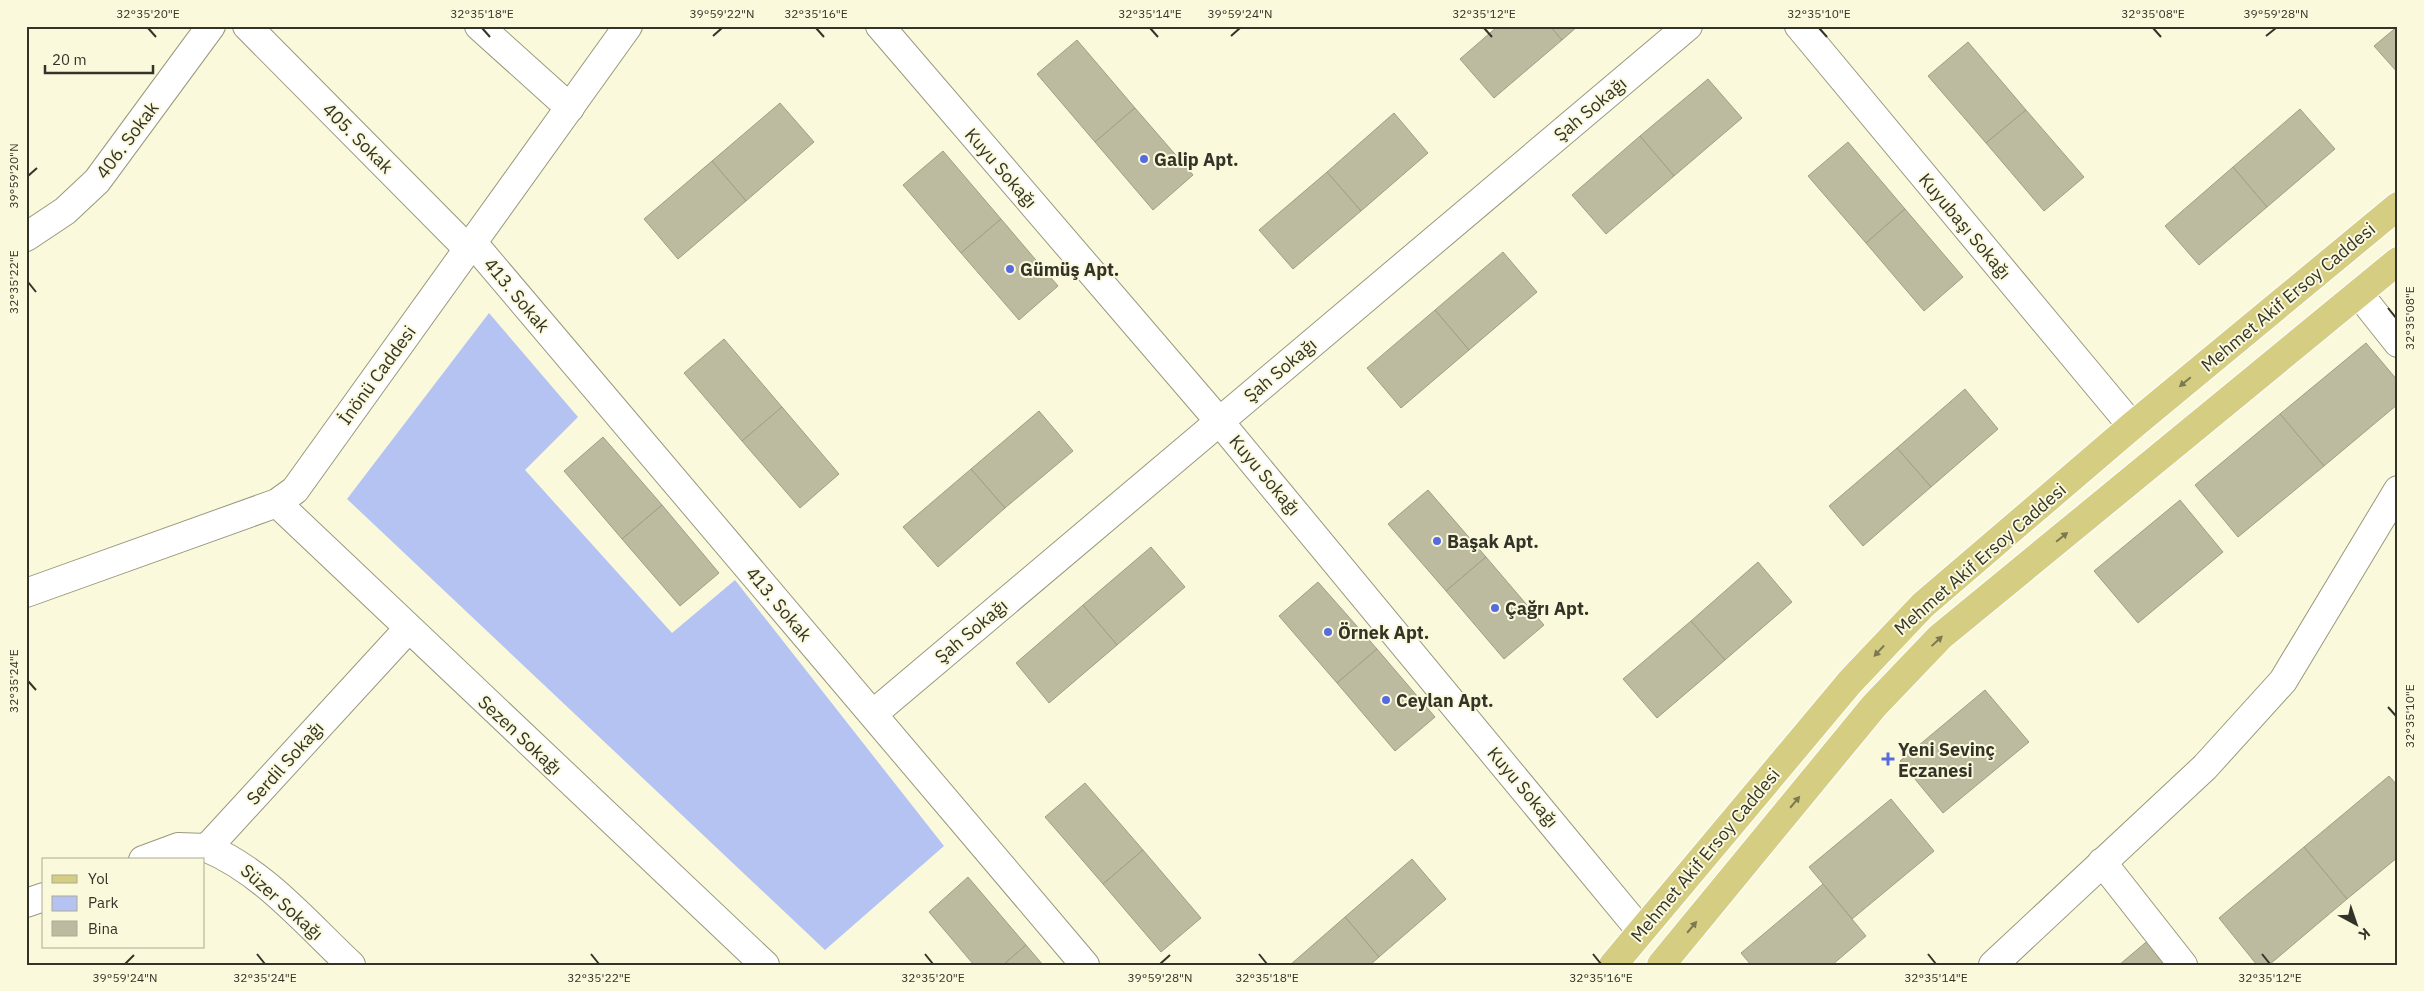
<svg xmlns="http://www.w3.org/2000/svg" width="2424" height="991" font-family="'IBM Plex Sans',sans-serif">
<rect width="100%" height="100%" fill="#faf9dc"/>
<polygon fill="#b5c3f2" points="489,313 578,417 525,470 672,633 735,580 944,846 825,950 347,499"/>
<g fill="#bcba9f" stroke="#a09e84">
<polygon points="1498,26 1550,26 1562,40 1494,98 1460,59"/>
<polygon points="1550,26 1578,26 1562,40"/>
<polygon points="2398,26 2398,73 2374,46"/>
<polygon points="1077,40 1135,108 1095,142 1037,74"/>
<polygon points="1968,42 2026,110 1986,143 1928,76"/>
<polygon points="1708,79 1742,118 1674,176 1640,136"/>
<polygon points="780,103 814,142 746,201 712,161"/>
<polygon points="1135,108 1193,175 1153,210 1095,142"/>
<polygon points="2300,109 2335,149 2267,207 2233,167"/>
<polygon points="2026,110 2084,177 2044,211 1986,143"/>
<polygon points="1394,113 1428,153 1361,211 1327,172"/>
<polygon points="1640,136 1674,176 1606,234 1572,195"/>
<polygon points="1848,142 1905,209 1866,243 1808,176"/>
<polygon points="943,151 1001,219 961,253 903,185"/>
<polygon points="712,161 746,201 678,259 644,219"/>
<polygon points="2233,167 2267,207 2199,265 2165,226"/>
<polygon points="1327,172 1361,211 1293,269 1259,230"/>
<polygon points="1905,209 1963,277 1924,311 1866,243"/>
<polygon points="1001,219 1058,286 1019,320 961,253"/>
<polygon points="1503,252 1537,292 1469,350 1435,310"/>
<polygon points="1435,310 1469,350 1401,408 1367,368"/>
<polygon points="724,339 782,407 742,441 684,373"/>
<polygon points="2366,343 2398,381 2398,404 2324,466 2280,414"/>
<polygon points="1965,389 1998,429 1931,487 1897,448"/>
<polygon points="782,407 839,474 800,508 742,441"/>
<polygon points="1039,411 1073,451 1005,508 971,469"/>
<polygon points="2280,414 2324,466 2238,537 2195,485"/>
<polygon points="603,437 662,505 622,539 564,471"/>
<polygon points="1897,448 1931,487 1863,546 1829,506"/>
<polygon points="971,469 1005,508 938,567 903,527"/>
<polygon points="1428,490 1486,557 1446,591 1388,524"/>
<polygon points="2180,500 2223,552 2138,623 2094,571"/>
<polygon points="662,505 719,573 680,606 622,539"/>
<polygon points="1151,547 1185,587 1117,645 1083,605"/>
<polygon points="1486,557 1544,625 1504,659 1446,591"/>
<polygon points="1758,562 1792,602 1725,660 1691,621"/>
<polygon points="1318,582 1377,649 1337,683 1279,616"/>
<polygon points="1083,605 1117,645 1049,703 1016,663"/>
<polygon points="1691,621 1725,660 1657,718 1623,679"/>
<polygon points="1377,649 1435,717 1395,751 1337,683"/>
<polygon points="1985,690 2029,742 1943,813 1900,761"/>
<polygon points="2389,776 2398,786 2398,857 2347,899 2304,847"/>
<polygon points="1085,783 1143,850 1103,884 1045,817"/>
<polygon points="1891,799 1934,851 1852,919 1809,867"/>
<polygon points="2304,847 2347,899 2269,965 2257,965 2219,918"/>
<polygon points="1143,850 1201,918 1161,952 1103,884"/>
<polygon points="1412,859 1446,899 1379,957 1345,917"/>
<polygon points="968,877 1026,945 1003,965 974,965 929,912"/>
<polygon points="1823,884 1866,936 1832,965 1751,965 1741,953"/>
<polygon points="1345,917 1379,957 1370,965 1290,965"/>
<polygon points="2151,938 2174,965 2119,965"/>
<polygon points="1026,945 1043,965 1003,965"/>
</g>
<g fill="none" stroke-linecap="round" stroke-linejoin="round">
<g stroke="#9a987d" stroke-width="30">
<g id="minor">
<polyline points="247,26 468,249"/>
<polyline points="479,26 570,108"/>
<polyline points="880,26 1219,421 1641,931"/>
<polyline points="1799,26 2132,426"/>
<polyline points="26,237 65,211 97,181 211,26"/>
<polyline points="473,243 1085,965"/>
<polyline points="2359,294 2398,343"/>
<polyline points="277,503 765,965"/>
<polyline points="26,593 277,503 295,490 628,26"/>
<polyline points="873,714 1688,26"/>
<path d="M 207,848 C 264,872 306,923 351,965"/>
<polyline points="143,860 178,847 207,848 408,629"/>
<polyline points="2102,862 2183,965"/>
<polyline points="26,903 44,897"/>
<polyline points="1993,965 2205,767 2283,681 2398,490"/>
</g>
</g>
<g stroke="#fff" stroke-width="30">
<g id="major">
<polyline points="1613,965 1850,682 1923,605 2132,426 2398,206"/>
<polyline points="1661,965 1874,706 1940,637 2398,261"/>
</g>
</g>
<use href="#minor" stroke="#fff" stroke-width="28"/>
<use href="#major" stroke="#d4cd82" stroke-width="28"/>
</g>
<defs><path id="oneway-solid" d="M-6-.8H1V-3.2L6.5 0L1 3.2V.8H-6Z" transform="scale(1.25)"/></defs>
<g fill="#7c7850">
<use href="#oneway-solid" transform="translate(2185 382) rotate(140)"/>
<use href="#oneway-solid" transform="translate(2062 537) rotate(-39)"/>
<use href="#oneway-solid" transform="translate(1937 641) rotate(-43)"/>
<use href="#oneway-solid" transform="translate(1879 651) rotate(133)"/>
<use href="#oneway-solid" transform="translate(1795 802) rotate(-50)"/>
<use href="#oneway-solid" transform="translate(1692 927) rotate(-50)"/>
</g>
<path fill="none" stroke="#343328" stroke-width="2" d="M 148,28 L 156,37M 482,28 L 490,37M 816,28 L 824,37M 1150,28 L 1158,37M 1484,28 L 1492,37M 1819,28 L 1827,37M 2153,28 L 2161,37M 713,36 L 722,28M 1231,36 L 1240,28M 2266,36 L 2276,28M 28,176 L 37,168M 28,282 L 36,292M 2388,308 L 2396,318M 28,681 L 36,690M 2388,707 L 2396,716M 257,954 L 265,964M 591,954 L 599,964M 925,954 L 933,964M 1259,954 L 1267,964M 1593,954 L 1601,964M 1928,954 L 1936,964M 2262,954 L 2270,964M 125,964 L 134,955M 1160,964 L 1170,955"/>
<g fill="#576be1" stroke="#faf9dc" stroke-width="2">
<circle cx="1144" cy="159" r="5"/>
<circle cx="1010" cy="269" r="5"/>
<circle cx="1437" cy="541" r="5"/>
<circle cx="1495" cy="608" r="5"/>
<circle cx="1328" cy="632" r="5"/>
<circle cx="1386" cy="700" r="5"/>
<path d="M1885.5 751.5h5v5h5v5h-5v5h-5v-5h-5v-5h5z"/>
</g>
<g text-anchor="middle" dominant-baseline="central" stroke-width="4" stroke-linejoin="round" paint-order="stroke">
<g font-size="18" fill="#343328" stroke="#faf9dc">
<text transform="translate(1590 109) rotate(-40)">Şah Sokağı</text>
<text transform="translate(358 138) rotate(45)">405. Sokak</text>
<text transform="translate(127 140) rotate(-53)">406. Sokak</text>
<text transform="translate(1001 168) rotate(49)">Kuyu Sokağı</text>
<text transform="translate(1965 226) rotate(50)">Kuyubaşı Sokağı</text>
<text transform="translate(517 295) rotate(50)">413. Sokak</text>
<text transform="translate(2288 297) rotate(-40)">Mehmet Akif Ersoy Caddesi</text>
<text transform="translate(1280 370) rotate(-40)">Şah Sokağı</text>
<text transform="translate(377 375) rotate(-54)">İnönü Caddesi</text>
<text transform="translate(1265 475) rotate(50)">Kuyu Sokağı</text>
<text transform="translate(1980 559) rotate(-41)">Mehmet Akif Ersoy Caddesi</text>
<text transform="translate(779 604) rotate(50)">413. Sokak</text>
<text transform="translate(971 631) rotate(-40)">Şah Sokağı</text>
<text transform="translate(520 735) rotate(43)">Sezen Sokağı</text>
<text transform="translate(285 763) rotate(-48)">Serdil Sokağı</text>
<text transform="translate(1523 787) rotate(50)">Kuyu Sokağı</text>
<text transform="translate(1705 855) rotate(-50)">Mehmet Akif Ersoy Caddesi</text>
<text transform="translate(282 902) rotate(42)">Süzer Sokağı</text>
</g>
<g font-size="18" font-weight="bold" fill="#343328" stroke="#faf9dc" text-anchor="start">
<text x="1154" y="159">Galip Apt.</text>
<text x="1020" y="269">Gümüş Apt.</text>
<text x="1447" y="541">Başak Apt.</text>
<text x="1505" y="608">Çağrı Apt.</text>
<text x="1338" y="632">Örnek Apt.</text>
<text x="1396" y="700">Ceylan Apt.</text>
<text x="1898" y="749">Yeni Sevinç<tspan x="1898" dy="21">Eczanesi</tspan></text>
</g>
</g>
<rect width="2424" height="991" fill="none" stroke="#faf9dc" stroke-width="55"/>
<rect x="42" y="858" width="162" height="90" fill="#faf9dc" stroke="#abaa94"/>
<rect x="52" y="875" width="25" height="8" fill="#d4cd82" stroke="#abaa94"/>
<text x="88" y="884" font-size="15" fill="#343328">Yol</text>
<rect x="52" y="896" width="25" height="15" fill="#b5c3f2" stroke="#abaa94"/>
<text x="88" y="908" font-size="15" fill="#343328">Park</text>
<rect x="52" y="921" width="25" height="15" fill="#bcba9f" stroke="#abaa94"/>
<text x="88" y="934" font-size="15" fill="#343328">Bina</text>
<g transform="translate(2356 924) rotate(140)" stroke="#faf9dc" stroke-width="4" paint-order="stroke">
<path d="M0-4L9 19L0 12L-9 19Z" fill="#343328"/>
<text y="-8" font-size="14" font-weight="bold" text-anchor="middle" fill="#343328">K</text>
</g>
<path d="M45 65v8h108v-8" fill="none" stroke="#343328" stroke-width="2.5"/>
<text x="52" y="65" font-size="15" fill="#343328" stroke="#faf9dc" stroke-width="4" paint-order="stroke">20 m</text>
<rect x="28" y="28" width="2368" height="936" fill="none" stroke="#343328" stroke-width="2"/>
<g font-size="12" text-anchor="middle" fill="#343328">
<text x="148" y="18">32°35'20"E</text>
<text x="482" y="18">32°35'18"E</text>
<text x="722" y="18">39°59'22"N</text>
<text x="816" y="18">32°35'16"E</text>
<text x="1150" y="18">32°35'14"E</text>
<text x="1240" y="18">39°59'24"N</text>
<text x="1484" y="18">32°35'12"E</text>
<text x="1819" y="18">32°35'10"E</text>
<text x="2153" y="18">32°35'08"E</text>
<text x="2276" y="18">39°59'28"N</text>
<text transform="translate(14 176) rotate(-90)" y="4">39°59'20"N</text>
<text transform="translate(14 282) rotate(-90)" y="4">32°35'22"E</text>
<text transform="translate(2410 318) rotate(-90)" y="4">32°35'08"E</text>
<text transform="translate(14 681) rotate(-90)" y="4">32°35'24"E</text>
<text transform="translate(2410 716) rotate(-90)" y="4">32°35'10"E</text>
<text x="125" y="982">39°59'24"N</text>
<text x="265" y="982">32°35'24"E</text>
<text x="599" y="982">32°35'22"E</text>
<text x="933" y="982">32°35'20"E</text>
<text x="1160" y="982">39°59'28"N</text>
<text x="1267" y="982">32°35'18"E</text>
<text x="1601" y="982">32°35'16"E</text>
<text x="1936" y="982">32°35'14"E</text>
<text x="2270" y="982">32°35'12"E</text>
</g>
</svg>
